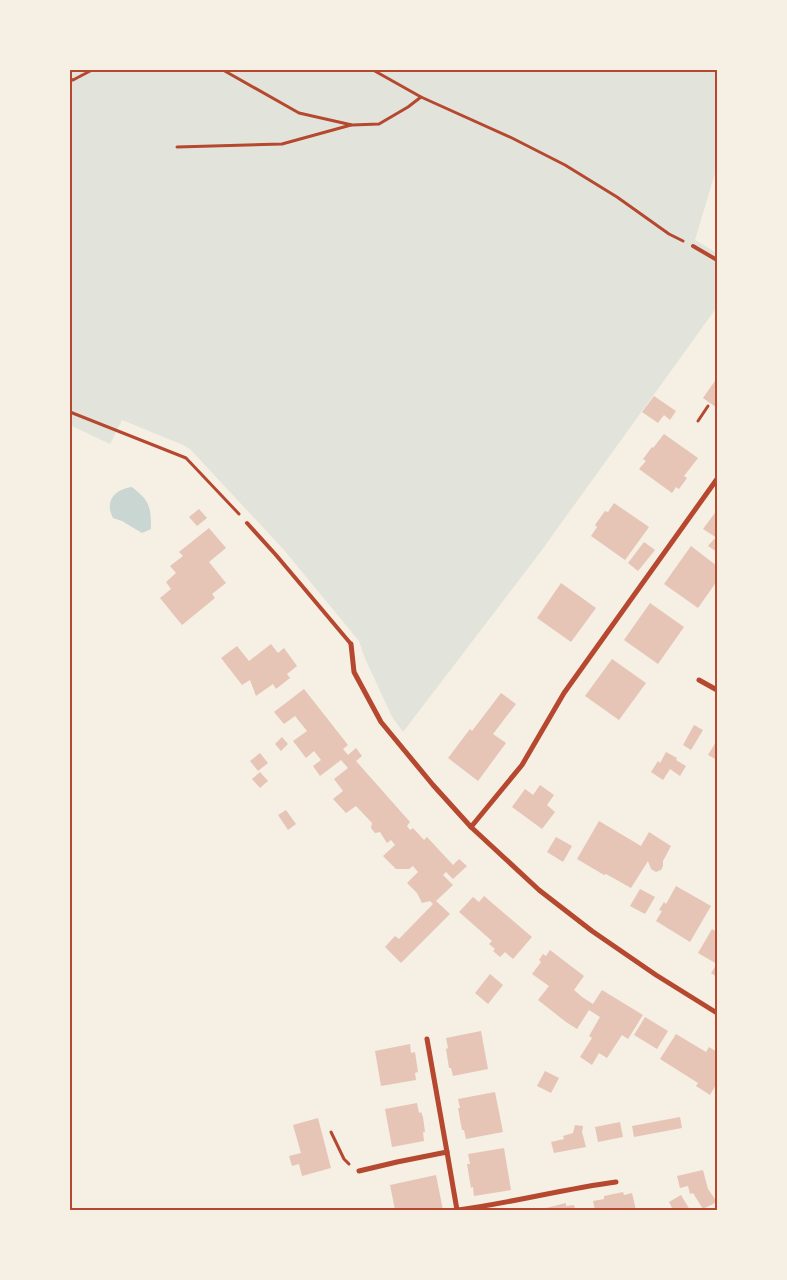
<svg xmlns="http://www.w3.org/2000/svg" width="787" height="1280" font-family="'Nunito Sans',sans-serif">
<rect width="100%" height="100%" fill="#f6efe4"/>
<polygon fill="#e2e4dc" points="70,70 717,70 717,167 695,240 717,253 717,307 539,554 403,732 392,717 364,656 359,641 284,550 190,449 183,445 122,420 110,444 70,425"/>
<path fill="#c9d6d2" d="M 132,487 C 150,501 151,507 151,529 L 142,533 L 122,521 L 113,518 C 104,501 115,489 132,487 Z"/>
<g fill="#e6c5b7">
<polygon points="717,378 717,408 703,398"/>
<polygon points="654,396 676,411 670,420 664,415 658,423 642,412"/>
<polygon points="664,434 698,458 684,476 687,478 679,489 676,487 672,493 639,469 646,461 643,459 652,447 653,448"/>
<polygon points="614,503 649,527 625,560 591,536 597,527 595,525 605,511 608,512"/>
<polygon points="199,509 207,518 197,526 189,517"/>
<polygon points="717,510 717,538 703,529"/>
<polygon points="209,528 226,548 209,562 226,583 212,594 215,598 182,625 160,598 171,589 166,582 176,573 170,566 183,556 179,552"/>
<polygon points="714,539 717,541 717,552 708,546"/>
<polygon points="644,542 655,550 638,571 628,563"/>
<polygon points="691,546 717,566 717,581 698,608 664,584"/>
<polygon points="561,583 596,608 571,642 537,618"/>
<polygon points="650,603 684,627 658,664 624,640"/>
<polygon points="271,644 278,653 284,648 297,666 287,674 290,678 276,689 273,684 256,696 250,680 242,685 221,658 237,646 249,661"/>
<polygon points="612,659 646,683 619,720 585,696"/>
<polygon points="304,689 348,745 343,749 348,755 356,748 362,756 356,761 410,822 407,826 410,830 413,828 424,840 427,837 453,865 459,859 467,866 453,879 446,872 443,875 453,885 436,901 450,914 401,963 385,947 395,936 399,939 433,904 430,901 422,903 417,893 407,883 418,872 413,866 409,869 396,869 383,856 395,845 391,840 387,843 380,832 375,833 371,828 372,823 356,806 346,813 333,799 343,791 334,779 348,768 341,760 320,776 313,766 321,760 314,751 306,758 293,741 307,731 295,716 284,724 274,712"/>
<polygon points="501,693 516,704 493,734 506,743 478,781 448,758 470,729 472,731"/>
<polygon points="694,725 703,730 691,750 683,745"/>
<polygon points="282,737 288,744 281,751 275,744"/>
<polygon points="717,740 717,760 708,755"/>
<polygon points="666,752 677,758 676,760 686,766 680,776 670,769 663,780 651,772 658,761 660,763"/>
<polygon points="260,753 268,763 258,771 250,761"/>
<polygon points="260,772 268,781 260,788 252,779"/>
<polygon points="540,785 554,795 547,805 555,812 542,829 512,807 525,789 533,795"/>
<polygon points="286,810 296,824 288,830 278,815"/>
<polygon points="599,821 641,846 649,832 671,846 663,861 663,866 661,870 656,872 651,869 648,861 631,888 606,874 604,875 577,859"/>
<polygon points="556,837 572,846 563,862 547,852"/>
<polygon points="676,886 711,906 690,942 656,921 662,911 659,910 664,902 666,904"/>
<polygon points="640,889 655,897 645,914 630,906"/>
<polygon points="484,896 532,937 513,959 505,952 500,957 493,951 495,949 489,944 492,941 459,912 473,897 479,902"/>
<polygon points="712,929 717,932 717,977 711,973 717,964 698,953"/>
<polygon points="550,950 584,976 574,990 582,997 593,1004 602,990 643,1015 628,1039 622,1035 607,1058 599,1053 592,1065 580,1057 592,1038 589,1036 600,1017 589,1010 577,1029 566,1022 538,1000 549,986 532,974 541,962 539,960 543,954 546,956"/>
<polygon points="490,974 503,985 488,1004 475,993"/>
<polygon points="645,1017 668,1031 657,1049 634,1035"/>
<polygon points="481,1031 488,1069 453,1076 451,1068 449,1068 446,1049 448,1048 446,1038"/>
<polygon points="676,1034 706,1052 709,1047 717,1052 715,1057 717,1059 717,1083 710,1095 696,1086 698,1083 660,1059"/>
<polygon points="410,1044 411,1053 415,1052 418,1072 415,1073 416,1080 381,1086 375,1051"/>
<polygon points="545,1071 559,1078 551,1093 537,1086"/>
<polygon points="495,1092 503,1132 466,1139 464,1130 462,1130 461,1125 458,1108 460,1108 458,1099"/>
<polygon points="417,1103 419,1113 421,1112 423,1117 425,1132 423,1132 424,1141 392,1147 385,1109"/>
<polygon points="680,1117 682,1128 634,1137 632,1126"/>
<polygon points="318,1118 331,1168 302,1176 299,1164 292,1166 289,1156 301,1153 293,1125"/>
<polygon points="620,1122 623,1137 598,1142 595,1127"/>
<polygon points="575,1125 583,1126 582,1132 586,1147 554,1153 551,1142 564,1139 563,1136 573,1133"/>
<polygon points="504,1148 511,1190 474,1196 473,1187 471,1188 467,1164 470,1164 468,1154"/>
<polygon points="703,1170 708,1189 717,1202 703,1209 693,1193 690,1194 688,1186 680,1188 677,1176"/>
<polygon points="436,1175 443,1210 395,1210 390,1185"/>
<polygon points="623,1192 624,1195 632,1193 636,1210 595,1210 593,1201 604,1199 604,1196"/>
<polygon points="681,1195 690,1210 673,1210 669,1202"/>
<polygon points="566,1203 566,1206 574,1205 575,1210 546,1210 546,1208"/>
</g>
<g fill="none" stroke-linecap="round" stroke-linejoin="round">
<g stroke="#b5482f" stroke-width="3">
<polyline points="223,70 299,113 352,125 379,124 408,107 421,97"/>
<polyline points="373,70 421,97 512,138 565,165 617,197 669,234 683,241"/>
<polyline points="70,79 73,80 92,70"/>
<polyline points="177,147 282,144 351,125"/>
<polyline points="70,412 186,458 239,514"/>
<polyline points="698,421 708,406"/>
<polyline points="331,1132 344,1159 349,1164"/>
</g>
<g stroke="#b5482f" stroke-width="4">
<polyline points="693,246 717,260"/>
<polyline points="247,523 276,555 351,644"/>
</g>
<g stroke="#b5482f" stroke-width="5">
<polyline points="351,644 354,672 381,722 433,785 471,827 539,890 592,931 656,975 717,1013"/>
<polyline points="699,680 717,690"/>
<polyline points="471,827 522,765 564,693 717,479"/>
<polyline points="427,1039 447,1152"/>
<polyline points="359,1171 397,1162 447,1152 457,1210"/>
<path d="M 458,1210 C 511,1203 563,1189 616,1182"/>
</g>
</g>
<rect width="787" height="1280" fill="none" stroke="#f6efe4" stroke-width="142"/>
<rect x="71" y="71" width="645" height="1138" fill="none" stroke="#b5482f" stroke-width="2"/>
</svg>
